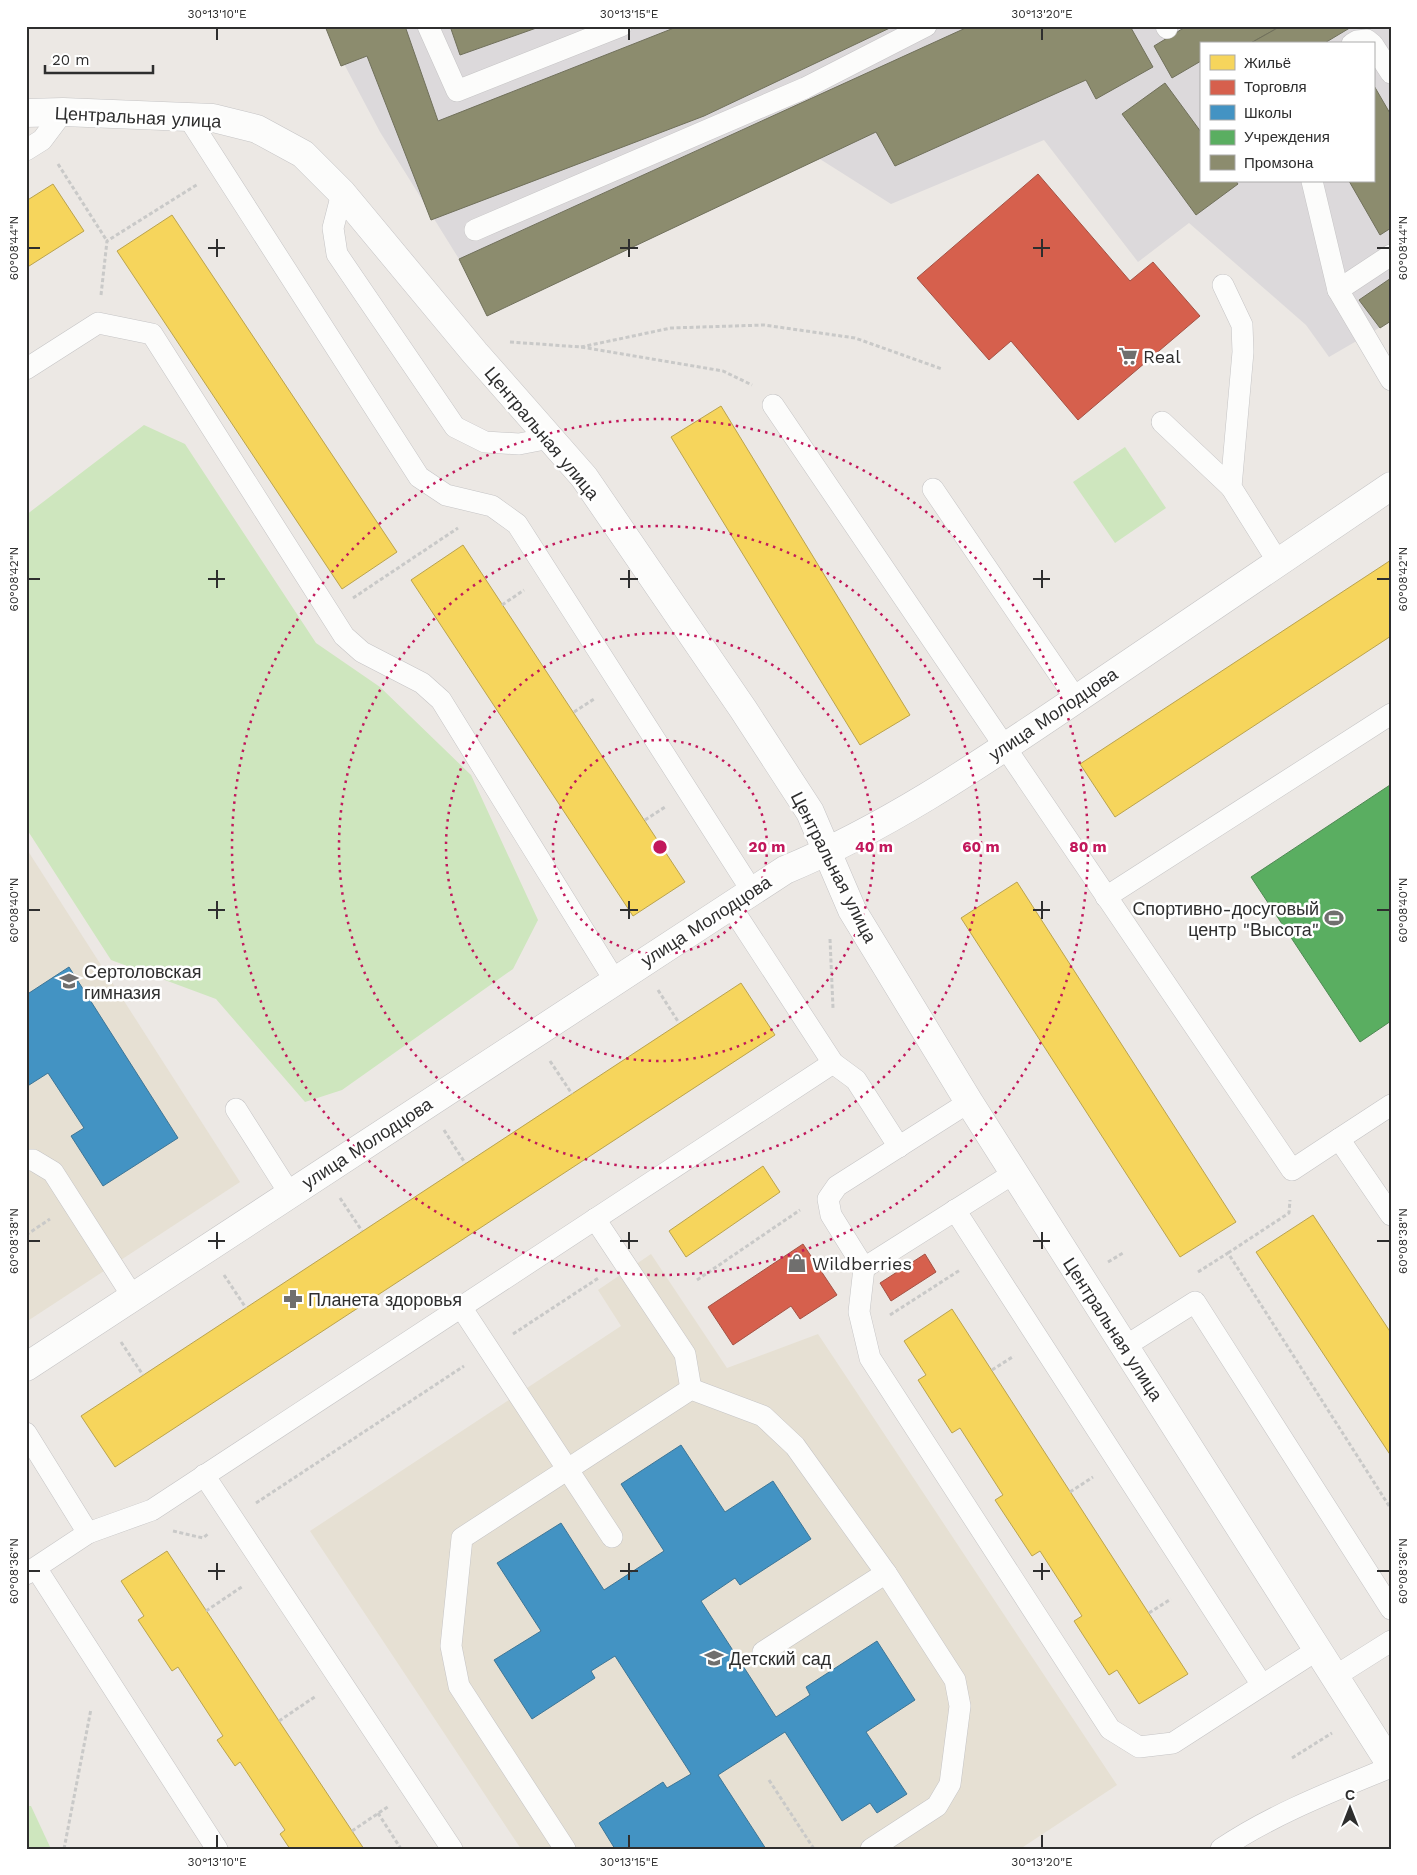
<svg xmlns="http://www.w3.org/2000/svg" width="1417" height="1875" font-family="'Work Sans',sans-serif">
<rect width="100%" height="100%" fill="#ece8e4"/>
<path fill="#dcd9db" fill-rule="evenodd" d="M 324,26 L 1391,26 L 1391,321 L 1329,357 L 1306,325 L 1189,223 L 1138,262 L 1044,140 L 891,204 L 812,154 L 487,316 L 459,259 L 380,132 ZM 1201,44 L 1373,44 L 1373,181 L 1201,181 Z"/>
<g fill="#e6e0d3">
<polygon points="26,848 240,1182 26,1322"/>
<polygon points="651,1254 727,1368 818,1334 1117,1785 1020,1849 521,1849 310,1531 621,1326 598,1290"/>
</g>
<g fill="#cee6be">
<polygon points="144,425 185,444 316,643 380,687 471,775 538,920 513,969 342,1090 305,1102 216,999 111,960 26,828 26,515"/>
<polygon points="1125,447 1166,508 1115,543 1073,482"/>
<polygon points="26,1806 31,1806 51,1849 26,1849"/>
</g>
<g fill="#f6d55c" stroke="#baa34e">
<polygon points="53,184 84,231 26,268 26,201"/>
<polygon points="172,215 397,552 342,589 117,251"/>
<polygon points="721,406 910,715 860,745 671,437"/>
<polygon points="463,545 685,882 633,916 411,580"/>
<polygon points="1391,560 1391,636 1115,817 1080,764"/>
<polygon points="1017,882 1236,1222 1180,1257 961,918"/>
<polygon points="741,983 775,1035 115,1467 81,1416"/>
<polygon points="763,1166 780,1192 686,1257 669,1231"/>
<polygon points="1313,1215 1391,1333 1391,1456 1256,1252"/>
<polygon points="952,1309 1188,1674 1139,1704 1117,1670 1109,1675 1074,1621 1082,1616 1040,1551 1032,1556 995,1500 1003,1495 960,1428 952,1433 918,1380 926,1375 904,1341"/>
<polygon points="167,1551 279,1721 364,1849 290,1849 280,1834 285,1830 240,1762 235,1766 217,1740 223,1736 178,1667 172,1671 138,1620 144,1616 121,1581"/>
</g>
<g fill="#d6604d" stroke="#a45144">
<polygon points="1038,174 1130,281 1153,262 1200,316 1078,420 1011,341 989,360 917,278"/>
<polygon points="803,1244 837,1295 800,1319 791,1306 733,1345 708,1307"/>
<polygon points="925,1254 936,1272 891,1301 880,1283"/>
</g>
<g fill="#4393c3" stroke="#3d7596">
<polygon points="69,967 178,1138 103,1186 71,1136 84,1128 48,1073 26,1087 26,995"/>
<polygon points="681,1445 725,1512 773,1481 811,1539 740,1585 735,1578 701,1601 776,1717 810,1695 806,1687 877,1641 915,1700 866,1732 907,1794 877,1813 870,1803 842,1821 785,1732 718,1775 766,1849 615,1849 599,1823 663,1782 667,1788 691,1774 615,1656 591,1671 595,1678 532,1719 494,1660 541,1631 497,1563 561,1523 604,1590 664,1551 621,1484"/>
</g>
<polygon fill="#5aae61" stroke="#4d8852" points="1390,785 1391,1021 1360,1042 1251,877"/>
<g fill="#8c8c6e" stroke="#70705b">
<polygon points="325,26 405,26 438,121 679,26 894,26 704,116 431,220 367,56 341,66"/>
<polygon points="450,26 542,26 460,55"/>
<polygon points="970,26 1130,26 1153,67 1096,99 1086,80 895,166 876,132 487,316 459,259"/>
<polygon points="1187,26 1281,26 1249,44 1201,44 1201,61 1172,78 1154,46"/>
<polygon points="1281,26 1353,26 1323,44 1249,44"/>
<polygon points="1165,83 1201,132 1201,181 1236,181 1238,184 1196,215 1122,114"/>
<polygon points="1373,84 1391,115 1391,228 1380,235 1349,181 1373,181"/>
<polygon points="1391,278 1391,321 1380,328 1359,300"/>
</g>
<g fill="none" stroke-linecap="round" stroke-linejoin="round">
<g stroke="#c5c4c5" stroke-width="22">
<g id="service">
<polyline points="428,26 457,91 621,26"/>
<polyline points="1166,26 1167,28"/>
<polyline points="1352,44 1357,41 1367,40 1372,44"/>
<polyline points="1373,45 1391,73"/>
<polyline points="188,117 419,477 446,495 492,506 517,524 752,891"/>
<polyline points="26,150 42,140 63,112"/>
<polyline points="1312,181 1338,290 1391,380"/>
<polyline points="342,193 333,228 337,254 455,427 485,442 519,444 550,438"/>
<polyline points="475,230 805,88 926,26"/>
<polyline points="1223,285 1242,325 1243,352 1231,487 1278,562"/>
<polyline points="1338,290 1391,255"/>
<polyline points="26,369 98,323 152,334 344,636 362,652 422,683 441,700 615,981"/>
<polyline points="773,405 1292,1170 1339,1139 1391,1215"/>
<polyline points="1162,422 1231,487"/>
<polyline points="933,489 1076,699"/>
<polyline points="1106,897 1391,714"/>
<polyline points="730,905 833,1063 856,1080 899,1147"/>
<polyline points="969,1102 837,1186 828,1199 831,1215 864,1268 1014,1173"/>
<polyline points="236,1109 290,1194"/>
<polyline points="1339,1139 1391,1105"/>
<polyline points="26,1160 33,1160 53,1172 133,1297"/>
<polyline points="955,1210 1262,1685"/>
<polyline points="595,1219 685,1354 691,1389"/>
<polyline points="864,1268 859,1312 870,1358 1110,1729 1139,1747 1173,1743 1317,1650"/>
<polyline points="461,1307 612,1537"/>
<polyline points="1124,1347 1195,1302 1391,1609"/>
<polyline points="26,1433 88,1533"/>
<polyline points="204,1475 452,1849"/>
<polyline points="36,1568 217,1849"/>
<polyline points="26,1574 88,1533 152,1510 833,1063"/>
<polyline points="763,1652 886,1573"/>
<polyline points="1334,1677 1391,1641"/>
<polyline points="565,1849 459,1686 451,1646 462,1538 691,1389 763,1416 795,1446 886,1573 955,1680 960,1706 950,1784 937,1806 871,1849"/>
<path d="M 1221,1849 C 1273,1814 1333,1791 1391,1767"/>
</g>
</g>
<g stroke="#c5c4c5" stroke-width="29">
<g id="minor">
<polyline points="26,113 63,112 213,118 257,129 303,154 342,193 475,353 584,477 743,709 810,812 852,910 969,1102 1391,1765"/>
<path d="M 26,1367 L 785,870 C 891,826 986,760 1081,696 C 1184,626 1287,556 1391,486"/>
</g>
</g>
<g stroke="#c9c9c8" stroke-width="3" stroke-dasharray="4 2.5" stroke-linecap="butt">
<polyline points="58,164 107,241"/>
<polyline points="101,295 107,241 198,184"/>
<polyline points="510,342 581,347 723,371 752,385"/>
<polyline points="581,347 671,328 764,325 855,338 942,369"/>
<polyline points="353,598 458,528"/>
<polyline points="502,605 524,590"/>
<polyline points="574,712 594,699"/>
<polyline points="645,820 665,807"/>
<polyline points="830,939 833,1008"/>
<polyline points="658,990 679,1023"/>
<polyline points="550,1061 572,1094"/>
<polyline points="444,1130 465,1163"/>
<polyline points="340,1198 362,1231"/>
<polyline points="26,1235 50,1219"/>
<polyline points="1228,1253 1289,1213 1290,1200"/>
<polyline points="1108,1262 1123,1253"/>
<polyline points="1198,1272 1228,1253 1391,1509"/>
<polyline points="224,1275 246,1308"/>
<polyline points="697,1280 800,1210"/>
<polyline points="890,1315 960,1270"/>
<polyline points="513,1334 600,1277"/>
<polyline points="121,1342 143,1375"/>
<polyline points="992,1370 1014,1356"/>
<polyline points="1070,1492 1093,1477"/>
<polyline points="256,1503 464,1366"/>
<polyline points="173,1531 203,1538 208,1534"/>
<polyline points="206,1611 243,1586"/>
<polyline points="1149,1613 1171,1599"/>
<polyline points="279,1721 316,1696"/>
<polyline points="1292,1758 1332,1733"/>
<polyline points="769,1780 814,1849"/>
<polyline points="378,1813 401,1849"/>
<polyline points="352,1831 389,1806"/>
<polyline points="64,1849 91,1709"/>
</g>
<use href="#service" stroke="#fcfcfb" stroke-width="21"/>
<use href="#minor" stroke="#fcfcfb" stroke-width="28"/>
</g>
<path fill="none" stroke="#2e2e2e" stroke-width="2" d="M 217,28 L 217,40M 629,28 L 629,40M 1042,28 L 1042,40M 217,239 L 217,257M 629,239 L 629,257M 1042,239 L 1042,257M 28,248 L 40,248M 208,248 L 225,248M 620,248 L 638,248M 1033,248 L 1050,248M 1377,248 L 1390,248M 217,570 L 217,588M 629,570 L 629,588M 1042,570 L 1042,588M 28,579 L 40,579M 208,579 L 225,579M 620,579 L 638,579M 1033,579 L 1050,579M 1377,579 L 1390,579M 217,901 L 217,919M 629,901 L 629,919M 1042,901 L 1042,919M 28,910 L 40,910M 208,910 L 225,910M 620,910 L 638,910M 1033,910 L 1050,910M 1377,910 L 1390,910M 217,1232 L 217,1249M 629,1232 L 629,1249M 1042,1232 L 1042,1249M 28,1241 L 40,1241M 208,1241 L 225,1241M 620,1241 L 638,1241M 1033,1241 L 1050,1241M 1377,1241 L 1390,1241M 217,1563 L 217,1580M 629,1563 L 629,1580M 1042,1563 L 1042,1580M 28,1571 L 40,1571M 208,1571 L 225,1571M 620,1571 L 638,1571M 1033,1571 L 1050,1571M 1377,1571 L 1390,1571M 217,1835 L 217,1848M 629,1835 L 629,1848M 1042,1835 L 1042,1848"/>
<g fill="none" stroke="#c2185b" stroke-width="2.5" stroke-dasharray="2.5 5">
<circle cx="660" cy="847" r="107"/>
<circle cx="660" cy="847" r="214"/>
<circle cx="660" cy="847" r="321"/>
<circle cx="660" cy="847" r="428"/>
</g>
<defs>
<g id="supermarket-bare" transform="scale(1.5)"><path d="M-6-5.5h2.5l.6 2H6L4.5 2H-2.5L-4.4-4H-6ZM-1.5 3.2a1.3 1.3 0 1 0 .1 0ZM3 3.2a1.3 1.3 0 1 0 .1 0Z" fill="#706f6e" stroke="#fff" stroke-width="2.5" paint-order="stroke"/></g>
<g id="stadium-bare" transform="scale(1.5)"><path d="M0-5a6.5 5 0 1 0 0 10a6.5 5 0 1 0 0-10ZM-3.5-1.8h7v3.6h-7Z" fill="#706f6e" stroke="#fff" stroke-width="2.5" paint-order="stroke"/></g>
<g id="school-bare" transform="scale(1.5)"><path d="M0-5L7-2L0 1L-7-2ZM-4 1L0 2.5L4 1V4Q0 6-4 4Z" fill="#706f6e" stroke="#fff" stroke-width="2.5" paint-order="stroke"/></g>
<g id="shop-bare" transform="scale(1.5)"><path d="M-5-2.5h2.3a2.7 3.5 0 0 1 5.4 0H5L5.5 6h-11ZM-1.5-2.5h3a1.5 2.3 0 0 0-3 0Z" fill="#706f6e" stroke="#fff" stroke-width="2.5" paint-order="stroke"/></g>
<g id="pharmacy-bare" transform="scale(1.5)"><path d="M-2-6h4v4h4v4h-4v4h-4v-4h-4v-4h4Z" fill="#706f6e" stroke="#fff" stroke-width="2.5" paint-order="stroke"/></g>
</defs>
<g fill-rule="evenodd">
<use href="#supermarket-bare" x="1128" y="356"/>
<use href="#stadium-bare" x="1334" y="918"/>
<use href="#school-bare" x="69" y="981"/>
<use href="#shop-bare" x="797" y="1263"/>
<use href="#pharmacy-bare" x="293" y="1299"/>
<use href="#school-bare" x="714" y="1658"/>
</g>
<g text-anchor="middle" dominant-baseline="central" stroke-width="5" stroke-linejoin="round" paint-order="stroke">
<g font-size="18" fill="#2e2e2e" stroke="#fff">
<text transform="translate(138 117) rotate(3)">Центральная улица</text>
<text transform="translate(542 433) rotate(50)">Центральная улица</text>
<text transform="translate(1053 714) rotate(-34)">улица Молодцова</text>
<text transform="translate(834 867) rotate(63)">Центральная улица</text>
<text transform="translate(706 921) rotate(-33)">улица Молодцова</text>
<text transform="translate(367 1143) rotate(-33)">улица Молодцова</text>
<text transform="translate(1113 1329) rotate(57)">Центральная улица</text>
</g>
<g font-size="18" fill="#2e2e2e" stroke="#fff" text-anchor="start">
<text x="1143" y="356">Real</text>
<text x="1319" y="908" text-anchor="end">Спортивно-досуговый<tspan x="1319" dy="21">центр "Высота"</tspan></text>
<text x="84" y="971">Сертоловская<tspan x="84" dy="21">гимназия</tspan></text>
<text x="812" y="1263">Wildberries</text>
<text x="308" y="1299">Планета здоровья</text>
<text x="729" y="1658">Детский сад</text>
</g>
</g>
<circle cx="660" cy="847" r="8" fill="#c2185b" stroke="#fff" stroke-width="2.5"/>
<g font-size="15" text-anchor="middle" font-weight="bold" fill="#c2185b" stroke="#fff" stroke-width="5" stroke-linejoin="round" paint-order="stroke">
<text x="767" y="852">20 m</text>
<text x="874" y="852">40 m</text>
<text x="981" y="852">60 m</text>
<text x="1088" y="852">80 m</text>
</g>
<rect width="1417" height="1875" fill="none" stroke="#ffffff" stroke-width="55"/>
<rect x="1200" y="42" width="175" height="140" fill="#ffffff" stroke="#ababab"/>
<rect x="1210" y="55" width="25" height="15" fill="#f6d55c" stroke="#ababab"/>
<text x="1244" y="68" font-size="15" fill="#2e2e2e">Жильё</text>
<rect x="1210" y="80" width="25" height="15" fill="#d6604d" stroke="#ababab"/>
<text x="1244" y="92" font-size="15" fill="#2e2e2e">Торговля</text>
<rect x="1210" y="105" width="25" height="15" fill="#4393c3" stroke="#ababab"/>
<text x="1244" y="118" font-size="15" fill="#2e2e2e">Школы</text>
<rect x="1210" y="130" width="25" height="15" fill="#5aae61" stroke="#ababab"/>
<text x="1244" y="142" font-size="15" fill="#2e2e2e">Учреждения</text>
<rect x="1210" y="155" width="25" height="15" fill="#8c8c6e" stroke="#ababab"/>
<text x="1244" y="168" font-size="15" fill="#2e2e2e">Промзона</text>
<g transform="translate(1350 1808)" stroke="#ffffff" stroke-width="4" paint-order="stroke">
<path d="M0-4L9 19L0 12L-9 19Z" fill="#2e2e2e"/>
<text y="-8" font-size="14" font-weight="bold" text-anchor="middle" fill="#2e2e2e">С</text>
</g>
<path d="M45 65v8h108v-8" fill="none" stroke="#2e2e2e" stroke-width="2.5"/>
<text x="52" y="65" font-size="15" fill="#2e2e2e" stroke="#ffffff" stroke-width="4" paint-order="stroke">20 m</text>
<rect x="28" y="28" width="1362" height="1820" fill="none" stroke="#2e2e2e" stroke-width="2"/>
<g font-size="12" text-anchor="middle" fill="#2e2e2e">
<text x="217" y="18">30°13'10"E</text>
<text x="629" y="18">30°13'15"E</text>
<text x="1042" y="18">30°13'20"E</text>
<text transform="translate(14 248) rotate(-90)" y="4">60°08'44"N</text>
<text transform="translate(1403 248) rotate(-90)" y="4">60°08'44"N</text>
<text transform="translate(14 579) rotate(-90)" y="4">60°08'42"N</text>
<text transform="translate(1403 579) rotate(-90)" y="4">60°08'42"N</text>
<text transform="translate(14 910) rotate(-90)" y="4">60°08'40"N</text>
<text transform="translate(1403 910) rotate(-90)" y="4">60°08'40"N</text>
<text transform="translate(14 1241) rotate(-90)" y="4">60°08'38"N</text>
<text transform="translate(1403 1241) rotate(-90)" y="4">60°08'38"N</text>
<text transform="translate(14 1571) rotate(-90)" y="4">60°08'36"N</text>
<text transform="translate(1403 1571) rotate(-90)" y="4">60°08'36"N</text>
<text x="217" y="1866">30°13'10"E</text>
<text x="629" y="1866">30°13'15"E</text>
<text x="1042" y="1866">30°13'20"E</text>
</g>
</svg>
